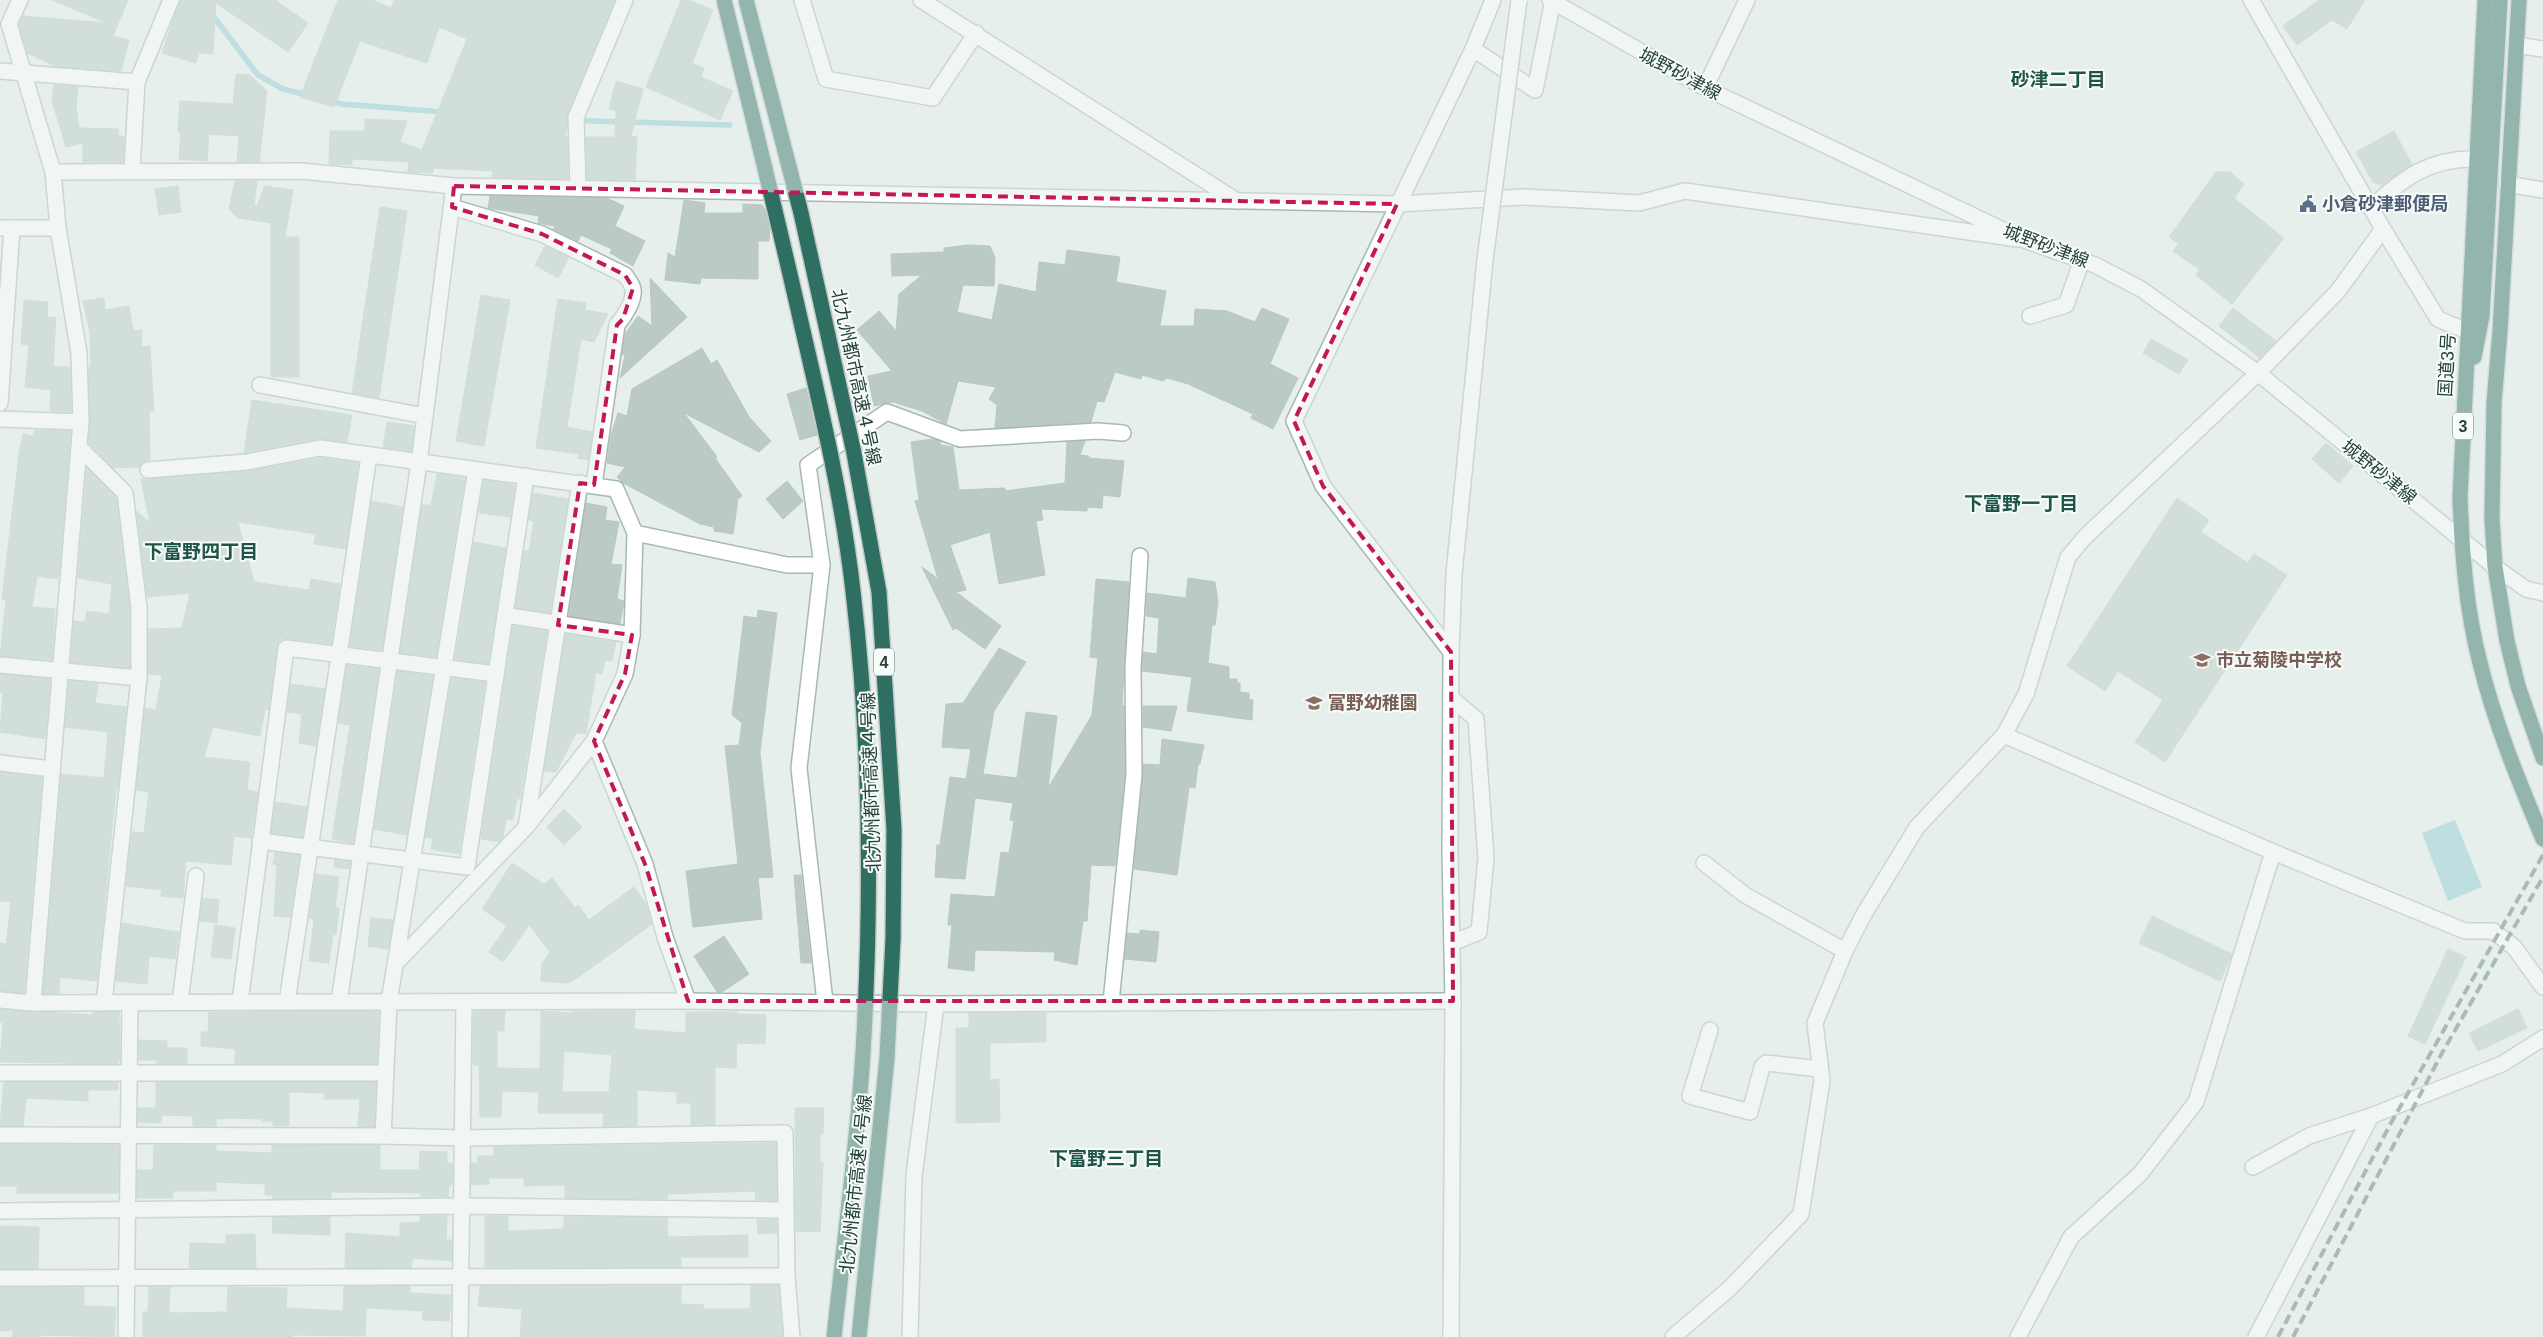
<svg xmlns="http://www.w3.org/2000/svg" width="2543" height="1337" font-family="Helvetica,'Noto Sans JP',sans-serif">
<rect width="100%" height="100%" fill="#e6efeb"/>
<polygon fill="#8ec9d4" points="2455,820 2482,887 2448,901 2422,833"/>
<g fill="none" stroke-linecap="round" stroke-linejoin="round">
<g stroke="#8ec9d4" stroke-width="5.5">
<polyline points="210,12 258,75 283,89 307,95"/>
<polyline points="328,101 342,104 443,112"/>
<polyline points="559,120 730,125"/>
</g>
</g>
<g fill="#bbcac4" stroke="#b8c9c2" fill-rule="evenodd">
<polygon points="52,0 128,0 113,36 129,40 121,71 55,66 27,53 19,25 23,16 107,23"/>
<polygon points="180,0 275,0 308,23 288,52 216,3 213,54 199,53 196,63 162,53"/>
<polygon points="338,0 372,0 391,8 394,0 615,0 567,114 567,128 564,136 567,136 568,179 492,177 493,171 433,168 433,173 408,172 409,162 352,159 352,165 329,164 330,131 365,131 365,119 407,121 400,142 422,150 467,39 439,27 427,63 360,41 334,107 300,97"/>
<polygon points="681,0 689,0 713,10 692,63 704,68 701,77 733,91 720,120 646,87"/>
<polygon points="2319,0 2365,0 2347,29 2332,20 2297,45 2283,26"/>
<polygon points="236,74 250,75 267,91 259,162 237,162 239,136 209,134 207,161 179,159 181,133 178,132 180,101 233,104"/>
<polygon points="616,81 643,89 631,136 637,137 635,180 587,179 586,137 615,137 616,111 609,109"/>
<polygon points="54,85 78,87 76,107 79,128 119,129 118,135 124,137 123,162 83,162 83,143 66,147 52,101"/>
<polygon points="2394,131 2412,165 2382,185 2373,182 2356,152"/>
<polygon points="2216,172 2230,172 2244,184 2234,198 2284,238 2232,304 2196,275 2200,270 2173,251 2179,244 2169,237"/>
<polygon points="235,181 257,181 254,206 257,206 265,186 293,190 285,237 299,237 299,377 271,377 271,223 238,218 229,209"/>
<polygon points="178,186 181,212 159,215 155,189"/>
<polygon points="490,196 607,198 624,206 615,226 645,241 633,266 610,253 612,249 581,235 578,241 553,229 555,226 538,223 539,216 488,208"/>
<polygon points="684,200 705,203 704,213 743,213 743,204 762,205 765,209 770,228 769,241 758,241 758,279 701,278 700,284 665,280 668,253 675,257"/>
<polygon points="380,207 407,211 379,398 352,393"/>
<polygon points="967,245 990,246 995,258 994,286 963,285 957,312 992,320 999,284 1036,292 1039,262 1065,265 1067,250 1120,257 1116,282 1166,291 1160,326 1194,326 1195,309 1227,311 1255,322 1262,308 1289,319 1270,364 1298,378 1273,429 1251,418 1253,414 1188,384 1167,378 1163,381 1142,375 1141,379 1115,372 1104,402 1097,401 1091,422 995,428 997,405 989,399 996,387 958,381 946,424 922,411 893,402 874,406 868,376 892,371 857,330 879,311 896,331 899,294 922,275 892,276 891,254 944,252 944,248"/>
<polygon points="545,246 569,258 558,278 535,265"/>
<polygon points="650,278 687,317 620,378 625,355 622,354 625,334 638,316 652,326"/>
<polygon points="481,295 510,300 484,446 456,441"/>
<polygon points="104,298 105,310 129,306 133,331 142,330 141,347 150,346 154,411 149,411 150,460 143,462 139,467 113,468 89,443 89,367 91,367 90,332 83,301"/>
<polygon points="558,299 586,303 585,310 608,314 594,342 581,339 567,427 592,432 588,460 578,458 579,454 536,448"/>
<polygon points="24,300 48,302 47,317 56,318 53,367 70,367 71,412 50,411 51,390 25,387 29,345 21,344"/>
<polygon points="2233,308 2276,341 2260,358 2219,326"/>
<polygon points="2151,339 2188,360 2179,374 2143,353"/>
<polygon points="702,348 711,364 717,360 749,417 771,441 759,452 684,413 717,457 715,458 742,496 738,499 733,534 714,531 714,527 700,524 623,483 617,477 625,467 607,463 611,435 618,413 627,416 632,389"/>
<polygon points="806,388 817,435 800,440 787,394"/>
<polygon points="252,400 352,415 347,442 318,439 244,453"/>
<polygon points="387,422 414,426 411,451 383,447"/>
<polygon points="35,430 71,431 59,574 57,579 37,576 32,607 55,609 52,660 0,656 6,600 2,599 19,454 23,434 33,436"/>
<polygon points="933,439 941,442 940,445 953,447 959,490 1005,488 1005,491 1065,483 1067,442 1085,441 1080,455 1089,456 1089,458 1124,461 1120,497 1103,495 1102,508 1087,507 1087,511 1041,509 1043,520 1036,521 1045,575 999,584 990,532 950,545 966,590 956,592 1001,626 985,649 956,628 953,630 922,567 938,579 915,501 919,500 911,442"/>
<polygon points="2326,443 2353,466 2339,483 2312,459"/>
<polygon points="320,458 358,463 346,549 314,544 316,534 238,522 254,582 309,590 311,579 340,584 331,644 287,639 281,639 278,643 269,710 265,709 260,736 213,727 204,757 250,762 247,790 258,792 251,838 234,836 231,865 186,861 183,898 161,896 162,890 126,886 132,832 144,833 149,792 136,790 145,708 156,710 162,675 148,674 148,629 182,628 190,593 147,597 137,511 150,523 141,479 248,471"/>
<polygon points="87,468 116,497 130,609 130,668 71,662 74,621 85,622 87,611 109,614 112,584 78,578"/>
<polygon points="437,474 465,478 436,657 400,653 422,504 431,506"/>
<polygon points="484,480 515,485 510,517 479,513"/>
<polygon points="787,481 803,501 783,519 766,499"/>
<polygon points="533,493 568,499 550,613 516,607 524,551 529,551 534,521 529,520"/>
<polygon points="2177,498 2209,520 2201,532 2248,563 2254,554 2287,575 2165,762 2135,742 2163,700 2118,671 2105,691 2067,666"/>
<polygon points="372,501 403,507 382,650 350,646"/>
<polygon points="586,503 607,507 605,520 619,522 611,564 622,565 617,599 624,601 620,624 569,616"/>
<polygon points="474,542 506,548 488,664 455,659"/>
<polygon points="1188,578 1215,582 1218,602 1215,625 1212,625 1208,663 1229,667 1229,679 1237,679 1237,683 1240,683 1240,692 1249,693 1249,699 1253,700 1252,720 1187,711 1192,677 1142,671 1143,652 1157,654 1159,618 1146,616 1147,593 1186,598"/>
<polygon points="1096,579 1129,582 1122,706 1124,706 1125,775 1115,866 1091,865 1087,921 1083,921 1077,965 1054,960 1055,952 975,950 974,971 948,968 952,925 948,925 951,894 995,897 1001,852 1009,853 1014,821 1010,820 1013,803 975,798 965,879 935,877 937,845 940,845 950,777 966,779 971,749 942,747 946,704 963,703 999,648 1026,662 994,711 983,774 1017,778 1026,712 1057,716 1048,788 1092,715 1098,658 1090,657"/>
<polygon points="758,610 777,613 760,752 773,877 758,878 762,919 693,927 686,871 738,864 725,746 739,745 742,723 732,715 744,616 757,618"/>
<polygon points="513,626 547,631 520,800 517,797 513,820 506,819 503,838 499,842 481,839"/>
<polygon points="566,634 616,642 612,661 605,660 602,674 596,672 586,734 576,733 556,772 544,771"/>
<polygon points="347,665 379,669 353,843 332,839 350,725 338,723"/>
<polygon points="398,671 433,676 407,835 374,829"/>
<polygon points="0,674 50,679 45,739 0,732 3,693 0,692"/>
<polygon points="452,678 485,682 459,854 431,849 433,839 425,837"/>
<polygon points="69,681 98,684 95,703 126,707 118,789 116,788 97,981 60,977 59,994 43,994 61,774 104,778 108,732 65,727"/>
<polygon points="291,684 325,689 316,746 299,743 302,714 287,712"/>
<polygon points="1143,706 1177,706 1171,731 1143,727"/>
<polygon points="1162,739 1204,745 1200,764 1198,764 1195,788 1189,787 1177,875 1134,869 1143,764 1160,765"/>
<polygon points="0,772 42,777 24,993 0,991 0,943 6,944 11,902 0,901"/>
<polygon points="275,802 307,807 302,837 271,833"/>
<polygon points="564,809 582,827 564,845 547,827"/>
<polygon points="275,852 300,855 290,917 274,916 277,865 273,864"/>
<polygon points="335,860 350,862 349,869 334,867"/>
<polygon points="512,863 544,884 552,878 575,908 578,905 589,920 634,887 646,904 652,924 577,978 568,983 541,981 542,964 550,952 529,925 503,962 489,952 507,926 482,909"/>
<polygon points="316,874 339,877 335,908 339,908 336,935 333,934 329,963 309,961 314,919 309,918"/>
<polygon points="794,875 801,875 811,963 801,963"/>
<polygon points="203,898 219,900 217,923 200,921"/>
<polygon points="2152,916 2232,954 2220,981 2139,943"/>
<polygon points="371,918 393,920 388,949 368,946"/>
<polygon points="122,923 179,932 175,959 149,956 147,984 116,981"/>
<polygon points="215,925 235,928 231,959 211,957"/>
<polygon points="1140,930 1159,932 1156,962 1125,959 1127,933 1140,934"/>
<polygon points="724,936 749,974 722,992 717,992 694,956"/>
<polygon points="2448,949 2466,957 2425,1044 2408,1036"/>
<polygon points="0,1009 93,1015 93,1012 119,1012 120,1059 118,1064 0,1062 3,1023 0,1022"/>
<polygon points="2518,1009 2527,1028 2478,1051 2469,1033"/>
<polygon points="365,1011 379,1012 377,1064 235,1064 235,1049 201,1046 201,1032 208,1032 209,1012"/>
<path d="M 474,1011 L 505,1011 L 504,1031 L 497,1031 L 497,1068 L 540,1069 L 541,1011 L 573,1013 L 573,1011 L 635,1011 L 634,1029 L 686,1033 L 686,1012 L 737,1012 L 737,1014 L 766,1015 L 765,1044 L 737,1043 L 736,1068 L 715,1067 L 715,1125 L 691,1125 L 691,1103 L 677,1103 L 677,1092 L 637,1090 L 637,1126 L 603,1126 L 604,1113 L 538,1113 L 539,1092 L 502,1091 L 501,1117 L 480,1117 L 479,1065 L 473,1065 ZM 564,1051 L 612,1055 L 609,1092 L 562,1092 Z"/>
<polygon points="969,1013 1046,1013 1046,1042 990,1043 990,1080 999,1079 1000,1122 956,1123 956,1028 969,1028"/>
<polygon points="139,1040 167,1041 167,1048 187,1048 187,1064 157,1064 157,1060 139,1060"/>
<polygon points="4,1082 118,1082 118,1090 88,1090 88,1101 26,1098 23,1126 0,1126"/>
<polygon points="156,1082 376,1082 374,1127 358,1127 360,1099 324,1099 324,1093 289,1092 289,1126 273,1126 273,1121 262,1121 262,1119 230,1118 216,1119 216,1126 193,1126 193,1116 162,1115 161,1123 138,1122 138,1108 156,1108"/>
<polygon points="795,1108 824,1108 823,1133 820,1135 820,1162 823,1162 820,1232 796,1231"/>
<polygon points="776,1143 777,1201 756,1200 755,1191 668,1194 667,1199 565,1198 565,1185 524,1186 524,1178 489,1178 489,1184 471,1185 471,1163 478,1163 478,1156 494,1156 494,1147"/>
<polygon points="0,1144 119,1145 118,1193 17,1193 17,1186 0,1186"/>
<polygon points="154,1145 216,1145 216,1151 272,1153 272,1145 380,1145 380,1170 419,1170 420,1151 447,1152 447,1163 453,1163 452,1185 449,1185 448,1197 421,1197 421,1193 331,1192 331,1198 273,1199 273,1195 265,1195 265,1184 216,1182 216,1191 173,1191 173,1198 137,1198 137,1170 153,1170"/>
<polygon points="420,1216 447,1216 446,1240 452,1240 452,1261 413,1258 411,1268 345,1268 346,1233 400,1237 400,1223 420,1222"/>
<polygon points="485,1216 508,1216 508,1231 564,1229 564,1217 667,1218 668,1237 748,1235 748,1257 681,1257 681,1267 485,1267"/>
<polygon points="273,1217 330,1217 330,1235 272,1233"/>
<polygon points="757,1219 777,1219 777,1233 758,1234"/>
<polygon points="0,1226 39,1227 38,1269 0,1269"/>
<polygon points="255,1234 256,1268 189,1268 190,1243 226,1244 226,1235"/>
<polygon points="751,1285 778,1285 783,1337 520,1337 522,1309 478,1306 480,1286 681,1286 681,1304 704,1305 703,1309 750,1309"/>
<polygon points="344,1286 410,1286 410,1293 451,1295 449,1321 422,1320 423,1311 370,1308 366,1309 365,1336 292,1335 292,1337 143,1337 143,1312 148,1312 149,1287 170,1287 169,1312 174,1313 227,1312 228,1287 287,1288 286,1308 343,1311"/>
<polygon points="0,1287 84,1287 84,1306 116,1307 114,1337 41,1335 41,1337 13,1337 13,1330 0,1331"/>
</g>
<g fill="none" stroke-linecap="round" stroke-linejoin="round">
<g stroke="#a8b8b2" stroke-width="18">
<g id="street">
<polyline points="20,0 9,24 53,172 58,228 79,353 81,422 33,1003"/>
<polyline points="802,0 826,79 933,98 976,33"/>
<polyline points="921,0 1237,201"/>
<polyline points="2251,0 2383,229 2438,319 2467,331"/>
<polyline points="2516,45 2543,49"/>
<polyline points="1473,49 1535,90 1553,0"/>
<polyline points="0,71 137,82"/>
<polyline points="1705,88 1747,0"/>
<polyline points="132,170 137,82 171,0"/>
<polyline points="53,172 301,171 454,186 1397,204 1524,197 1639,203 1685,191 2018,239"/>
<polyline points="2507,184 2543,190"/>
<polyline points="578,187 576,117 625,0"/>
<path d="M 452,207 L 542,234 L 625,275 C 628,279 632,284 633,289 C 635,300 624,317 617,325 L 594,485"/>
<path d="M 2371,208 C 2403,178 2431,157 2477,159"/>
<polyline points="0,228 58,228"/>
<polyline points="2030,316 2066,305 2082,260"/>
<polyline points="260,385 425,416"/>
<polyline points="0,403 12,228"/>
<polyline points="0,419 81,422"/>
<polyline points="80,448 125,493 139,608 139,678 104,1003"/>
<polyline points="148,470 247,462 320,448 616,489 635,533 632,635 625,674 594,741 645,864 665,937 688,1001"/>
<polyline points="476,470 389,1002 383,1136 462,1138 785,1133 787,1276 792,1337"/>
<polyline points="635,533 787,565 822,565"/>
<polyline points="2495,567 2526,589 2543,593"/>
<polyline points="505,615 632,635"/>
<polyline points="1451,652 1323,486 1294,421 1473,49 1493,0"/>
<polyline points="0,665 139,678"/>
<polyline points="1451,698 1476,719 1486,858 1479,932 1452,943"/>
<polyline points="2004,735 2273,852 2465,931 2493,931 2514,947 2543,987"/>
<polyline points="0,763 52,769"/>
<polyline points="527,826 594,741"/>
<polyline points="260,841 467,867 526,476"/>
<polyline points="1704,863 1745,895 1845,951"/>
<polyline points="396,963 526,827 580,483"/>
<polyline points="0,1000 33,1003 688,1001 936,1004 1453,1001"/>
<polyline points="180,1002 196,876"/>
<polyline points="240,1002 286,648 496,674"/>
<polyline points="287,1002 369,456"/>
<polyline points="339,1002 419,463 454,186"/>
<polyline points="825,1002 799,768 822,565 808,465 887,412 960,439 1098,431 1123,433"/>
<polyline points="1111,1002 1134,775 1133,668 1140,556"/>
<polyline points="1710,1030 1690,1096 1750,1112 1762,1067 1766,1063 1820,1069"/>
<polyline points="0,1073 386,1073"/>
<polyline points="0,1135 383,1136"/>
<polyline points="2253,1167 2309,1136 2371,1116 2502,1064 2543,1038"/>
<polyline points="0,1211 461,1206 786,1210"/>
<polyline points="0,1278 787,1276"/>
<polyline points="126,1337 130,1003"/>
<polyline points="460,1337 464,1003"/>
<polyline points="910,1337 914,1176 936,1004"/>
<polyline points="1673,1337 1730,1288 1801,1214 1822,1081 1815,1023 1845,951 1864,914 1917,827 2004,735 2026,694 2068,557 2085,537 2258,373 2338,291 2383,229"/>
<polyline points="2018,1337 2071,1237 2140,1174 2196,1102 2273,852"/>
<polyline points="2256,1337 2371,1116"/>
</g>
</g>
<g stroke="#a4bbb3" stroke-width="18">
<g id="secondary">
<polyline points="1550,0 1705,88 2024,240 2095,265 2141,289 2258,373 2495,567"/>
<polyline points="1451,1337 1453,1001 1450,852 1451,652 1454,574 1485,260"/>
</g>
</g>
<g stroke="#c2cac8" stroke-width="18">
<g id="highway">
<path d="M 2485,0 L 2460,497 C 2462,553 2466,609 2480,663 C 2495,724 2519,782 2543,839"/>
<polyline points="2519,0 2500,331 2494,403 2492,519 2495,567 2507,641 2518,686 2543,758"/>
<polyline points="2474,357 2482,316 2500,0"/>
</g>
</g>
<use href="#street" stroke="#fff" stroke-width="15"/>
<use href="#secondary" stroke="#fff" stroke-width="15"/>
<use href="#highway" stroke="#2f6f62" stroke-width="15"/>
<g stroke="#5f7d75" stroke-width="4" stroke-dasharray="10 5" stroke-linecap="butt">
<polyline points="2278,1337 2391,1123 2543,855"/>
<polyline points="2293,1337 2442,1053 2543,877"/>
</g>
<g stroke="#a4bbb3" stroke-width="18" stroke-linecap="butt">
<polyline id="secondary-bridge" points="1485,260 1519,0"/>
</g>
<g stroke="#c2cac8" stroke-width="18" stroke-linecap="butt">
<g id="highway-bridge">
<path d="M 724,0 C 751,110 778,220 803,331 C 823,417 843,503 853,591 C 871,744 872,899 863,1053 C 857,1148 844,1243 834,1337"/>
<polyline points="746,0 801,213 854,453 879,592 894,830 893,939 887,1058 859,1337"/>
</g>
</g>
<use href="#secondary-bridge" stroke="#fff" stroke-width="15"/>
<use href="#highway-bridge" stroke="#2f6f62" stroke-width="15"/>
</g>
<path d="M0 0H2543V1337H0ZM 454,186 L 1397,204 L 1294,421 L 1323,486 L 1451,652 L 1453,1001 L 688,1001 L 645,864 L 594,741 L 625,674 L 632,635 L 558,625 L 580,483 L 594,485 L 617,325 L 623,319 L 633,288 L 625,275 L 542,234 L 452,207 Z" fill="#e6efeb" fill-opacity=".55" fill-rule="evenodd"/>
<path fill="none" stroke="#c2185b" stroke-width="4" stroke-dasharray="10 6" stroke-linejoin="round" d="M 454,186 L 1397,204 L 1294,421 L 1323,486 L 1451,652 L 1453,1001 L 688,1001 L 645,864 L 594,741 L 625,674 L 632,635 L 558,625 L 580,483 L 594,485 L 617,325 L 623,319 L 633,288 L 625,275 L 542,234 L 452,207 Z"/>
<defs>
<g id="civic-bare" transform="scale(1.35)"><path d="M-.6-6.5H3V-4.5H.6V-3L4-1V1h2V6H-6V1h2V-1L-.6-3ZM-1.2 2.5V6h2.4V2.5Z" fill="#5c6f8a" stroke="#f7fbf9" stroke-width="2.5" paint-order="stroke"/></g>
<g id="school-bare" transform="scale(1.35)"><path d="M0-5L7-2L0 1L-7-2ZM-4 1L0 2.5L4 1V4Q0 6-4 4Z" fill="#8d6e63" stroke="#f7fbf9" stroke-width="2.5" paint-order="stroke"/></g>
</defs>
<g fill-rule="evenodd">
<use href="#civic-bare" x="2308" y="204"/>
<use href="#school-bare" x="2202" y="660"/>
<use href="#school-bare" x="1314" y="703"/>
</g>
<g text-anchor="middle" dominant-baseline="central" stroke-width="4" stroke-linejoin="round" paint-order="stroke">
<g fill="#f7fbf9" stroke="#637a73" stroke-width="1">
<rect x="2453" y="412.5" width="20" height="27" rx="4"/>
<rect x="874" y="648.5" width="20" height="27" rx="4"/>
</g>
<g font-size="16" font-weight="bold" fill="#24423a">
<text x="2463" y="426">3</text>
<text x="884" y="662">4</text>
</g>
<g font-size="18" fill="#24423a" stroke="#f7fbf9">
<text transform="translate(1680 74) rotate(28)">城野砂津線</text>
<text transform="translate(2046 246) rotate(21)">城野砂津線</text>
<text transform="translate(2447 365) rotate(-87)">国道3号</text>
<text transform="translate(856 377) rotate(78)">北九州都市高速４号線</text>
<text transform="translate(2379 472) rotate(39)">城野砂津線</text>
<text transform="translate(871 782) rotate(-92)">北九州都市高速４号線</text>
<text transform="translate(856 1184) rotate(-84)">北九州都市高速４号線</text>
</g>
<g font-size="18" font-weight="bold" fill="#4e5e75" stroke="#f7fbf9" text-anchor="start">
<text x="2322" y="204">小倉砂津郵便局</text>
</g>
<g font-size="18" font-weight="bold" fill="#785e54" stroke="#f7fbf9" text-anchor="start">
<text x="2216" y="660">市立菊陵中学校</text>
<text x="1328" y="703">富野幼稚園</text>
</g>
<g font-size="19" font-weight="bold" fill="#1f5548" stroke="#f7fbf9">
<text x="2058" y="79">砂津二丁目</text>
<text x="2021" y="503">下富野一丁目</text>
<text x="201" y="551">下富野四丁目</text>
<text x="1106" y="1158">下富野三丁目</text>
</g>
</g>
</svg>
